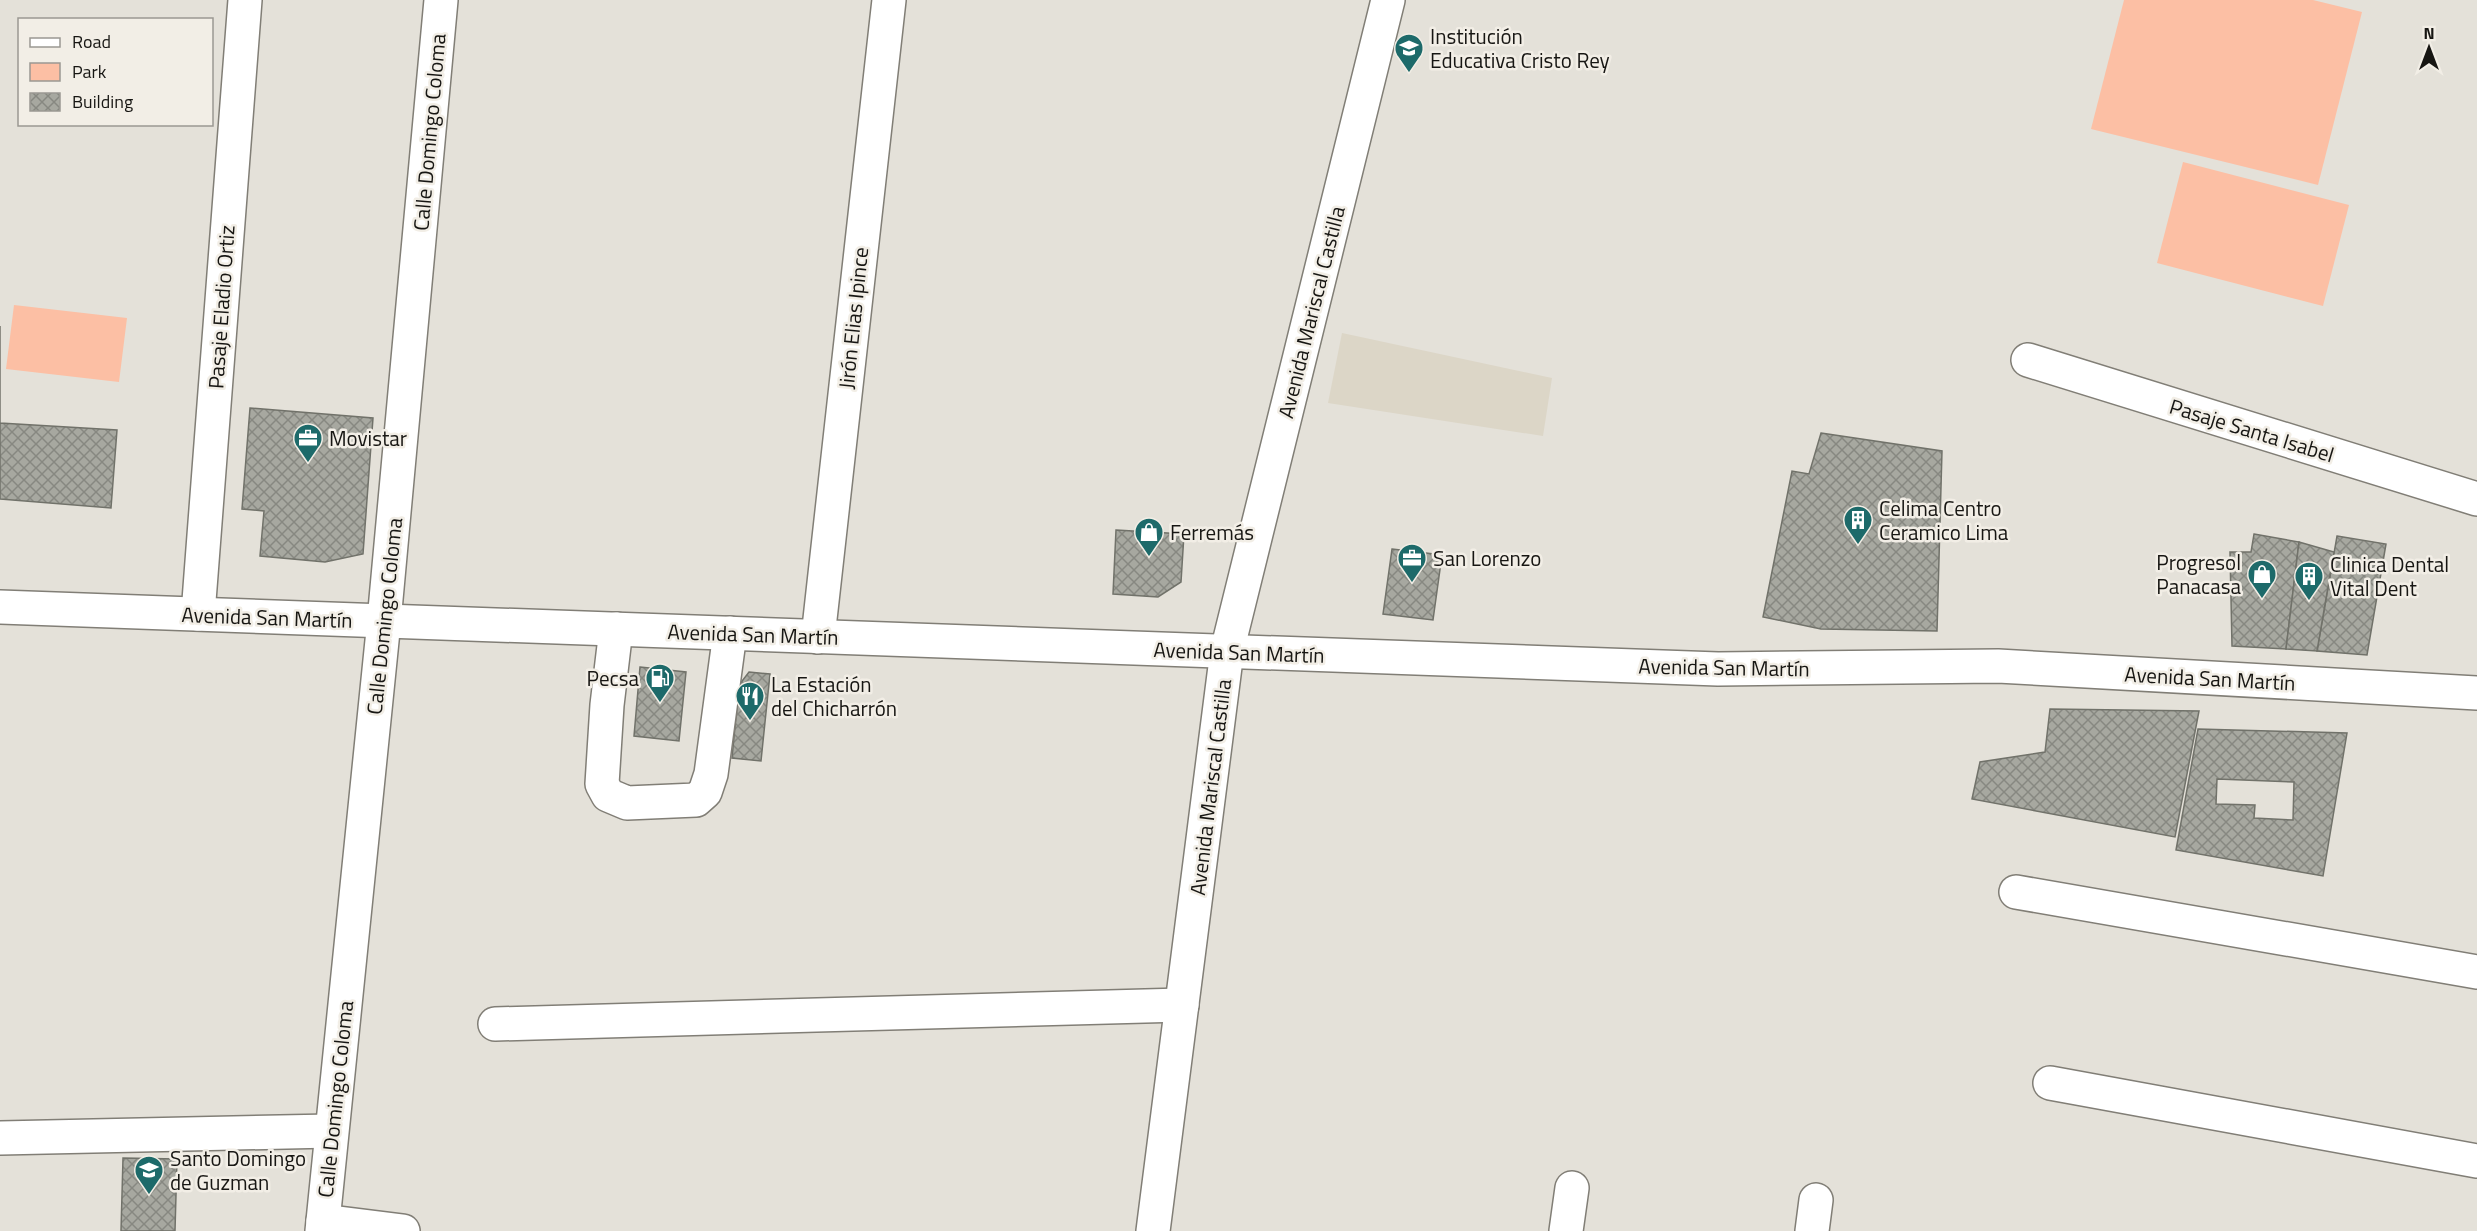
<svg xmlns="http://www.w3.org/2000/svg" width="2477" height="1231" font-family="'Titillium Web',sans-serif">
<defs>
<pattern id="building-cross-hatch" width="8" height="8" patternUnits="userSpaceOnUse" patternTransform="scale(1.5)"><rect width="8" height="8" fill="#a7a8a0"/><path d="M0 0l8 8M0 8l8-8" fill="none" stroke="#878881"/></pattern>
</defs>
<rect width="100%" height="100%" fill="#e4e1d9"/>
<polygon fill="#dcd6c7" points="1342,333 1552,378 1543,436 1328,403"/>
<g fill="#fcbfa4">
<polygon points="2124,0 2313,0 2362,12 2318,185 2091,129"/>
<polygon points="2183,162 2349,205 2323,306 2157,263"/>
<polygon points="14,305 127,318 119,382 6,369"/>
</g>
<g fill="url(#building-cross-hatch)" stroke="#71726a" stroke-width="1.5" fill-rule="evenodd">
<polygon points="0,326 0,423 117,430 111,508 0,499"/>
<polygon points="250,408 373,418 363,554 325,562 260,556 264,511 242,509"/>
<polygon points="1821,433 1942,451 1937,631 1821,629 1763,617 1792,471 1809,474"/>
<polygon points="1116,530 1184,534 1181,582 1158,597 1113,594"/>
<polygon points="2254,534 2299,542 2286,649 2232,646 2230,552 2251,552"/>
<polygon points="2337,536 2386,544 2367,655 2317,651"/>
<polygon points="2299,542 2334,552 2317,651 2286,649"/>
<polygon points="1392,549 1442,555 1433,620 1383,614"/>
<polygon points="640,667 686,672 679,741 634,736"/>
<polygon points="749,672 770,674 761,761 732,758 739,685"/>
<polygon points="2050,709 2199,711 2175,837 1972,799 1980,762 2045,752"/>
<path d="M 2198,729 L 2347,733 L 2323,876 L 2176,850 ZM 2217,779 L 2294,782 L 2293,820 L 2254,818 L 2255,805 L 2216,804 Z"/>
<polygon points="123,1158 177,1159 175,1231 121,1231"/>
</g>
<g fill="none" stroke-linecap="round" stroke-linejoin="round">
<g stroke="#817e76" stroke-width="36">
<g id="minor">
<polyline points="2028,360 2477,499"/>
<polyline points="0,607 1718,669 1998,666 2477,693"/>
<polyline points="198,614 245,0"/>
<polyline points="616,629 607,705 602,784 608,795 627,803 696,800 705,792 711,774 730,633"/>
<polyline points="818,637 889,0"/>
<polyline points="2016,892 2477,972"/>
<polyline points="495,1024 1182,1005"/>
<polyline points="2050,1083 2477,1161"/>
<polyline points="0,1138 331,1131"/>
<polyline points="323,1221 403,1231"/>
<polyline points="322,1231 384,621 441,0"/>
<polyline points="1153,1231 1227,651 1388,0"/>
<polyline points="1566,1231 1572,1188"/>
<polyline points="1812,1231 1816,1200"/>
</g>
</g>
<use href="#minor" stroke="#fff" stroke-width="33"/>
</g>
<defs>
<g id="school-pin" transform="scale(1.5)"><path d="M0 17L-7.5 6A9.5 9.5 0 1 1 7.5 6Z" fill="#1d6a6a" stroke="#f2eee6"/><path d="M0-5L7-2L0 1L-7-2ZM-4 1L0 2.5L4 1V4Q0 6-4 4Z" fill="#fff"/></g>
<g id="office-pin" transform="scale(1.5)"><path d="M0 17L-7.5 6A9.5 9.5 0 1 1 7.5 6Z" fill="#1d6a6a" stroke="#f2eee6"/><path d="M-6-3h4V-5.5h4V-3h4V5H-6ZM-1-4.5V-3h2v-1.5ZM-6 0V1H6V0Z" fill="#fff"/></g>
<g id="building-pin" transform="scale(1.5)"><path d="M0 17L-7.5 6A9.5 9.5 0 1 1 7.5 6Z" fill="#1d6a6a" stroke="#f2eee6"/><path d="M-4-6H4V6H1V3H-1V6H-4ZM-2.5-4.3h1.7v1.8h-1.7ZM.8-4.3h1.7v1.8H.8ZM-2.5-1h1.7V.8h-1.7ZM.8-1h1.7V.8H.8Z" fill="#fff"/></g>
<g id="shop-pin" transform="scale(1.5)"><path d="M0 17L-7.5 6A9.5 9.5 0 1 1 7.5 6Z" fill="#1d6a6a" stroke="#f2eee6"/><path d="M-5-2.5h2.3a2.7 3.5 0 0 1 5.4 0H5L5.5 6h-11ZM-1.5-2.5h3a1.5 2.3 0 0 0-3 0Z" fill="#fff"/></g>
<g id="fuel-pin" transform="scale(1.5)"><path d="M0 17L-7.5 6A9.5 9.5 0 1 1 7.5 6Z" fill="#1d6a6a" stroke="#f2eee6"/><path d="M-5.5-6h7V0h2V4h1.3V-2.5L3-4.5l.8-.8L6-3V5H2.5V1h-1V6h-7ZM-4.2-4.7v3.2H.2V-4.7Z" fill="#fff"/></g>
<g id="restaurant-pin" transform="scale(1.5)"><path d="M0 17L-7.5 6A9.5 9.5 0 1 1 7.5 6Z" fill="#1d6a6a" stroke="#f2eee6"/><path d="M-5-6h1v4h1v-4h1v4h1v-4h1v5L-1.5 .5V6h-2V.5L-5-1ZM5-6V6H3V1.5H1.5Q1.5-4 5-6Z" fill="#fff"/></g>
</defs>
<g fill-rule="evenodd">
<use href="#school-pin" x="1409" y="48"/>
<use href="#office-pin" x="308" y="438"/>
<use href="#building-pin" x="1858" y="520"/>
<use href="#shop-pin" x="1149" y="532"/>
<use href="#office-pin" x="1412" y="558"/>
<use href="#shop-pin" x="2262" y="574"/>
<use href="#building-pin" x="2309" y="576"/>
<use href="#fuel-pin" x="660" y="678"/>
<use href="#restaurant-pin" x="750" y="696"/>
<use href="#school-pin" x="149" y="1170"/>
</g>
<g text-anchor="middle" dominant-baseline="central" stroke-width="5" stroke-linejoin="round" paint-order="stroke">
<g font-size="21" fill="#171613" stroke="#f2eee6" text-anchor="start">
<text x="1430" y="36">Institución<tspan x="1430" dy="24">Educativa Cristo Rey</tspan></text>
<text x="329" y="438">Movistar</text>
<text x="1879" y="508">Celima Centro<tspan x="1879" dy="24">Ceramico Lima</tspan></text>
<text x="1170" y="532">Ferremás</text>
<text x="1433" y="558">San Lorenzo</text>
<text x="2241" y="562" text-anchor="end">Progresol<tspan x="2241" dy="24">Panacasa</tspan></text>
<text x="2330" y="564">Clinica Dental<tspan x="2330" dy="24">Vital Dent</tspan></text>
<text x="639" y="678" text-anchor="end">Pecsa</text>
<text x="771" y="684">La Estación<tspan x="771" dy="24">del Chicharrón</tspan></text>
<text x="170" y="1158">Santo Domingo<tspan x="170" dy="24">de Guzman</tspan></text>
</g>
<g font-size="21" fill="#171613" stroke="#f2eee6">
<text transform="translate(429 132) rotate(-85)">Calle Domingo Coloma</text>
<text transform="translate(221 307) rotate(-86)">Pasaje Eladio Ortiz</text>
<text transform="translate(1311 312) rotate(-76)">Avenida Mariscal Castilla</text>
<text transform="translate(853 318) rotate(-84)">Jirón Elias Ipince</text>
<text transform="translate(2252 430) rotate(17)">Pasaje Santa Isabel</text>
<text transform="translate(384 616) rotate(-84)">Calle Domingo Coloma</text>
<text transform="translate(267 617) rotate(2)">Avenida San Martín</text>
<text transform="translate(753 634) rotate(2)">Avenida San Martín</text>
<text transform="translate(1239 652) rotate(2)">Avenida San Martín</text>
<text transform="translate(1724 667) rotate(1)">Avenida San Martín</text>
<text transform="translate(2210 678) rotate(3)">Avenida San Martín</text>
<text transform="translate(1210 787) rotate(-83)">Avenida Mariscal Castilla</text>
<text transform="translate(335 1099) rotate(-84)">Calle Domingo Coloma</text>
</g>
</g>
<rect x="18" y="18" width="195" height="108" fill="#f2eee6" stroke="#9a9892" stroke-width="1.5"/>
<rect x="30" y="38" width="30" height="9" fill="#ffffff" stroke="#9a9892" stroke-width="1.5"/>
<text x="72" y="48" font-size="18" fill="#171613">Road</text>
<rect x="30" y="63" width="30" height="18" fill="#fcbfa4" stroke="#9a9892" stroke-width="1.5"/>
<text x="72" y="78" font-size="18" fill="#171613">Park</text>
<rect x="30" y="93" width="30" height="18" fill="url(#building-cross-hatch)" stroke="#9a9892" stroke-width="1.5"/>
<text x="72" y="108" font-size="18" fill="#171613">Building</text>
<g transform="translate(2429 48)" stroke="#f2eee6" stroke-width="4.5" paint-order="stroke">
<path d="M0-4.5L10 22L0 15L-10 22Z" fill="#171613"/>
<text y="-9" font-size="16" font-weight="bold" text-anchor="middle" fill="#171613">N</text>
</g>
</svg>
